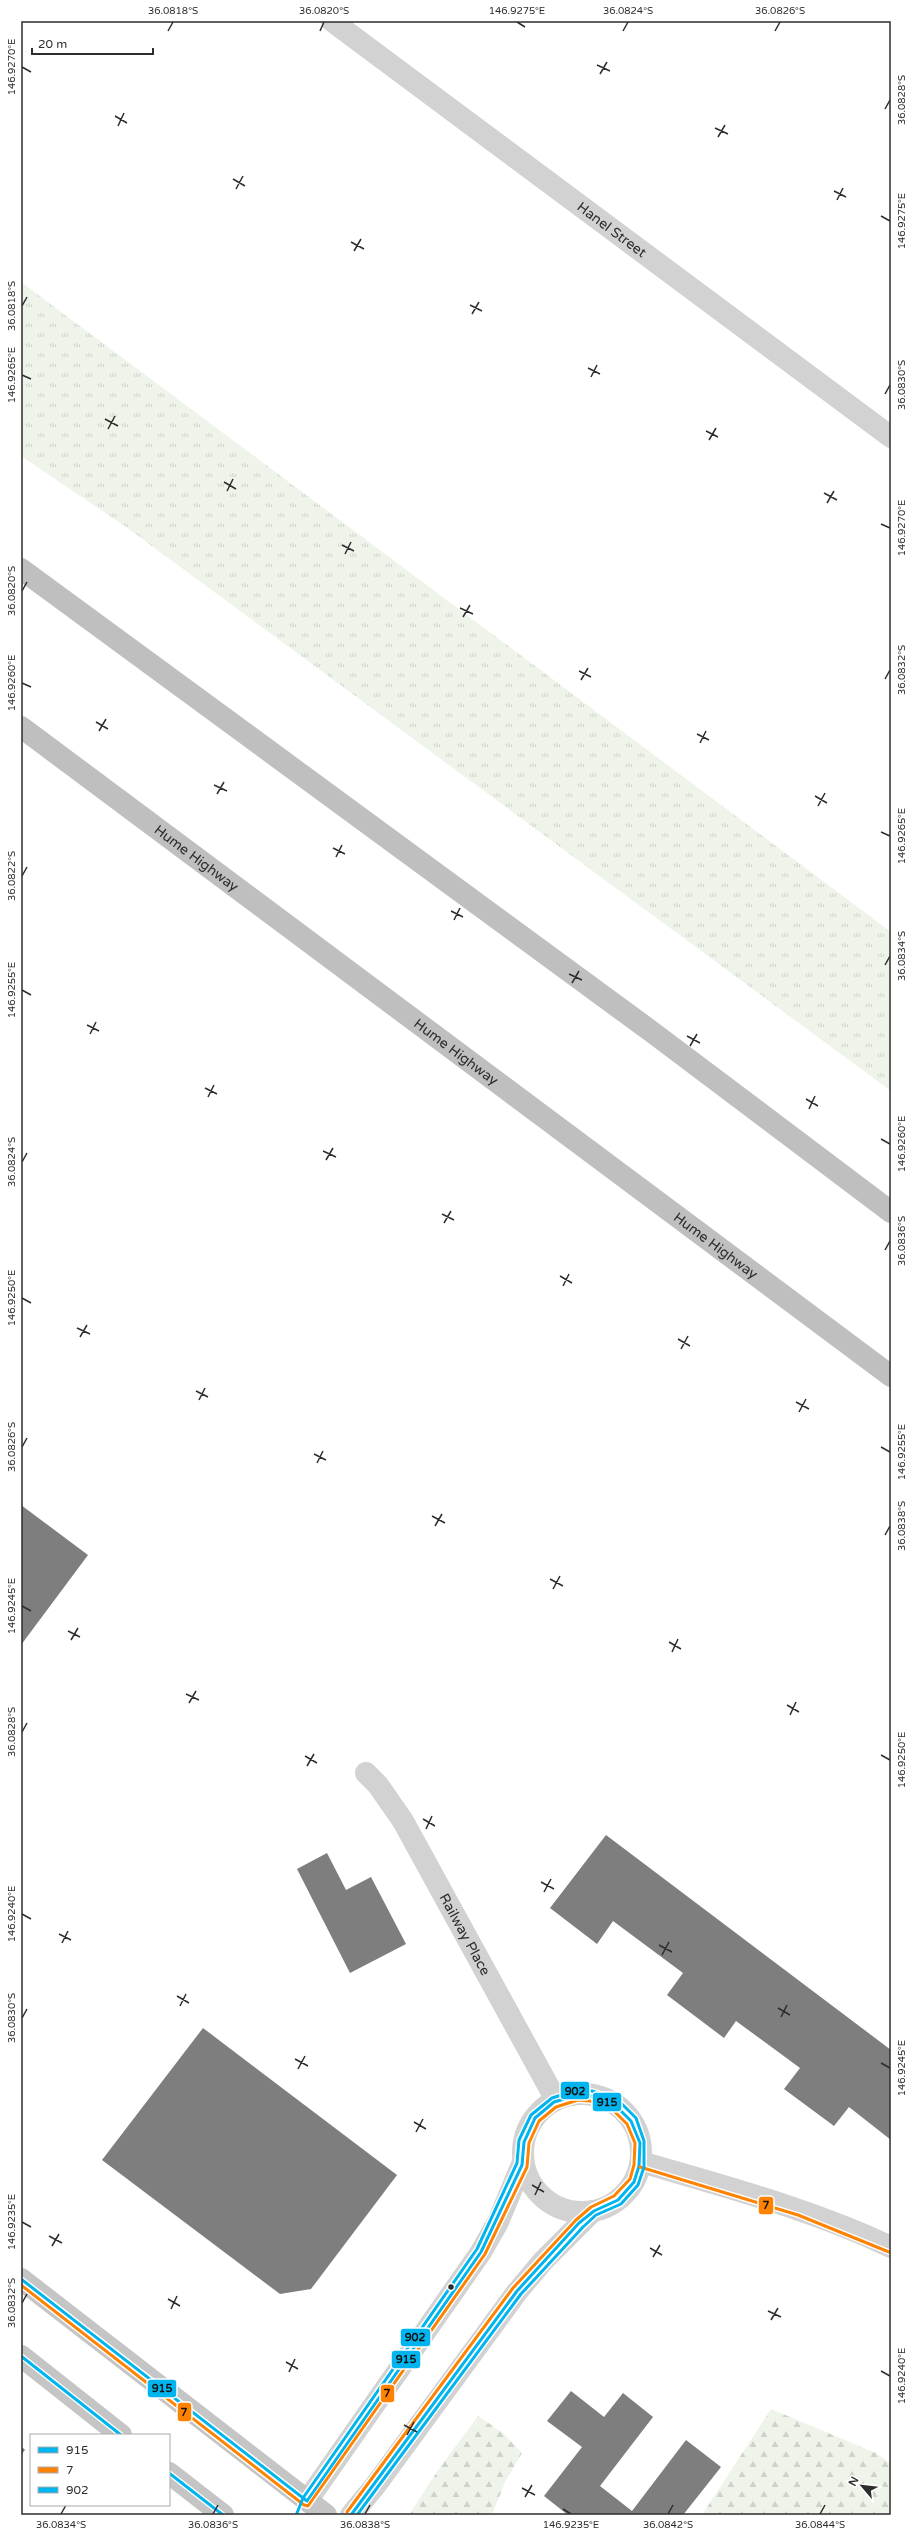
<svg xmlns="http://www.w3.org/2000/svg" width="912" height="2536" font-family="'Varela Round',sans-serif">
<defs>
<pattern id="forest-firs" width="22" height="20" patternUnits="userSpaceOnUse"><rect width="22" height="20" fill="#eff4eb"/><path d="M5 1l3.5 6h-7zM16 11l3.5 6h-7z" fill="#cdd2ca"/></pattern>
<pattern id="park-tufts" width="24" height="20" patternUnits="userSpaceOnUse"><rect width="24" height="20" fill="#eff4eb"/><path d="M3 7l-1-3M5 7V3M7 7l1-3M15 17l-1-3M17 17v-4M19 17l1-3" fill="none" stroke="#cdd2ca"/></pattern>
</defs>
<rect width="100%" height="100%" fill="#fff"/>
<g fill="url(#forest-firs)">
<polygon points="771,2409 876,2453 891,2464 891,2515 702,2515"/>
<polygon points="478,2416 503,2433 522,2453 505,2482 492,2515 409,2515 438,2470"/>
</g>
<polygon fill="url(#park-tufts)" points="21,282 891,932 891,1091 126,527 21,456"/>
<g fill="#7e7e7e">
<polygon points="21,1505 88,1555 21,1645"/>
<polygon points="606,1835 891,2050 891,2140 849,2107 834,2126 784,2089 800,2068 736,2021 724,2038 667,1995 683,1973 613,1921 597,1944 550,1908"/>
<polygon points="327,1853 346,1890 371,1877 406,1944 350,1973 297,1869"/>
<polygon points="203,2028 397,2175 311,2289 280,2294 102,2160"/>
<polygon points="571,2391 604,2417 623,2393 653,2417 600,2486 632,2511 686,2440 721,2467 683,2515 568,2515 544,2496 582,2447 547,2421"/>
<polygon points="21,2446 25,2450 21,2455"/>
</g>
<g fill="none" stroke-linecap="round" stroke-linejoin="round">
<g stroke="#d2d2d2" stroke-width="22">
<path id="s1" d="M 332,21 L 891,437"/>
<path id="s2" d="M 366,1773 L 378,1785 L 403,1821 L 556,2100"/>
<circle cx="582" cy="2153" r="59"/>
<path d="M 641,2162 C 726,2187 811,2209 891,2247"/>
<polyline points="307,2501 481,2252 498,2222 523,2162"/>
<polyline points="351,2515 375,2486 517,2292 543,2261 593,2211"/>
</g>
<g stroke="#c5c5c5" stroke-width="22">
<polyline points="21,2279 326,2515"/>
<polyline points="21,2356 121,2435"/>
<polyline points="169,2473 223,2515"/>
</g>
<g stroke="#bfbfbf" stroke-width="22">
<polyline points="21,569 652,1032 891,1212"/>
<path id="s3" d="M 21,727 L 891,1376"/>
</g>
<g stroke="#fff" stroke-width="6">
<g id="bus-1">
<polyline points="21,2279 307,2501 481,2252 522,2165 524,2142 535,2118 554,2102 578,2095 591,2096 615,2105 631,2121 640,2143 639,2166 634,2182 618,2200 594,2211 579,2223 517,2291 351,2515"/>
<polyline points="21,2356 121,2435"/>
<polyline points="169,2473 223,2515"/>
</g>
</g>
<g stroke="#fff" stroke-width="6">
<g id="bus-2">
<polyline points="640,2167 798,2215 889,2252"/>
<polyline points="21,2285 304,2505 308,2506 485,2254 527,2167 529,2143 539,2121 556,2107 578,2100 590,2101 612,2109 627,2124 635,2143 634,2165 630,2179 614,2196 591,2207 576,2220 513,2288 347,2512"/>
</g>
</g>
<g stroke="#fff" stroke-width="6">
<polyline id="bus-3" points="297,2513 303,2498 477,2249 517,2163 519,2140 531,2115 552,2098 577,2090 592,2091 618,2100 636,2118 644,2141 644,2167 638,2185 621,2204 596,2215 583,2227 521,2294 357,2515"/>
</g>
<use href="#bus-1" stroke="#00b5ef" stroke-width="3"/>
<use href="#bus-2" stroke="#ff8200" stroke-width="3"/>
<use href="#bus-3" stroke="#00b5ef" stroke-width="3"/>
</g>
<path fill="none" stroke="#2d2d2d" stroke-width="1.5" d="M 517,22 L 525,27M 168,31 L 173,22M 320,31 L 324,22M 623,31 L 628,22M 775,31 L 780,22M 597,65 L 610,71M 22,67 L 31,72M 600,74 L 607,62M 885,109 L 890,100M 115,116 L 127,123M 118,126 L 124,113M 715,128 L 728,134M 718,137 L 725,125M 233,179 L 245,186M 236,189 L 243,176M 834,191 L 846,197M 837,200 L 843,188M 881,216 L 890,221M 351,242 L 364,249M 354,251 L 361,239M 470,305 L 482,311M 22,306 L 27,297M 472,314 L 479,302M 588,368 L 600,374M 22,375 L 31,379M 591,377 L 597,365M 885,394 L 890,385M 105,419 L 118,426M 108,429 L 115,416M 706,431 L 718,437M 709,440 L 716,428M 224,482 L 236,489M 227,491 L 233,479M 824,493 L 837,500M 827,503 L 834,491M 881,524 L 890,528M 342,545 L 354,551M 345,554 L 351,542M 22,591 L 27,582M 460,608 L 473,614M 463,617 L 470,605M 579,671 L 591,677M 885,679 L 890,670M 581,680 L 588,668M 22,683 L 31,687M 96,722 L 108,729M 99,731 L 106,719M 697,734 L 709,740M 700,743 L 706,731M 214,785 L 227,791M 217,794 L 224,782M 815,796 L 827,803M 818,806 L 825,793M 881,832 L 890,836M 333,848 L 345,854M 336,857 L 342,845M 22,876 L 27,867M 451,911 L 463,917M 454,920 L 460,908M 885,965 L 890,956M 569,974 L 582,980M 572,983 L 579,971M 22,990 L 31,995M 87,1025 L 99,1031M 90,1034 L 96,1022M 687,1036 L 700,1043M 690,1046 L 697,1034M 205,1088 L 217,1094M 208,1097 L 214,1085M 806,1099 L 818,1106M 809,1109 L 815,1096M 881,1139 L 890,1144M 323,1151 L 336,1157M 326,1160 L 333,1148M 22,1162 L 27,1153M 442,1214 L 454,1220M 444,1223 L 451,1211M 885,1250 L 890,1241M 560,1276 L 572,1283M 563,1286 L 569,1274M 22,1298 L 31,1303M 77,1328 L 90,1334M 80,1337 L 87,1325M 678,1339 L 690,1346M 681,1349 L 688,1336M 196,1391 L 208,1397M 199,1400 L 205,1388M 796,1402 L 809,1409M 799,1412 L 806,1399M 22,1447 L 27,1438M 881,1447 L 890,1452M 314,1454 L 326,1460M 317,1463 L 323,1451M 432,1516 L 445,1523M 435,1526 L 442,1514M 885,1535 L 890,1526M 550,1579 L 563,1586M 553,1589 L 560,1576M 22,1606 L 31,1611M 68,1631 L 80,1637M 71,1640 L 78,1628M 669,1642 L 681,1649M 672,1652 L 678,1639M 186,1694 L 199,1700M 189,1703 L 196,1691M 787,1705 L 799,1712M 790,1715 L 796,1702M 22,1732 L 27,1723M 881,1755 L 890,1760M 305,1756 L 317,1763M 307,1766 L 314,1754M 423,1819 L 435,1826M 426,1829 L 432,1816M 541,1882 L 554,1889M 544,1892 L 551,1879M 22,1914 L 31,1919M 59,1934 L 71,1940M 62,1943 L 68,1931M 659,1945 L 672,1952M 662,1955 L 669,1942M 177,1996 L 189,2003M 180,2006 L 186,1994M 778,2008 L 790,2015M 781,2017 L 787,2005M 22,2018 L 27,2009M 295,2059 L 308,2066M 881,2063 L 890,2068M 298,2069 L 305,2056M 414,2122 L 426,2129M 416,2132 L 423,2119M 532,2185 L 544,2192M 535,2195 L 541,2182M 22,2222 L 31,2227M 49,2236 L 62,2243M 52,2246 L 59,2234M 650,2248 L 662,2255M 653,2257 L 660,2245M 168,2299 L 180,2306M 22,2303 L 27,2294M 171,2309 L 177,2296M 768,2311 L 781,2317M 771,2320 L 778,2308M 286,2362 L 298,2369M 881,2371 L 890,2376M 289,2372 L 295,2359M 404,2425 L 417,2432M 407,2435 L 414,2422M 522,2488 L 535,2495M 525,2497 L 532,2485M 563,2509 L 571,2514M 61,2514 L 66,2505M 213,2514 L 218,2505M 365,2514 L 370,2505M 668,2514 L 673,2505M 820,2514 L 825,2505"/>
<circle fill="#2d2d2d" stroke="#fff" stroke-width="1.5" cx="451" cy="2287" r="3.5"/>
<g text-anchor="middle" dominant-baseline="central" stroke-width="4" stroke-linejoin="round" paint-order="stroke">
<g font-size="14" fill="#2d2d2d" stroke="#fff">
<text stroke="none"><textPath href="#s1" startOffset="349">Hanel Street</textPath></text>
<text stroke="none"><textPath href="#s3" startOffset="219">Hume Highway</textPath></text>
<text stroke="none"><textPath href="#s3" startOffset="543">Hume Highway</textPath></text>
<text stroke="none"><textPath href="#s3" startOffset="867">Hume Highway</textPath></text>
<text stroke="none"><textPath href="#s2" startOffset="190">Railway Place</textPath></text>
</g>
</g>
<g stroke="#fff" stroke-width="1.5">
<rect x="560" y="2081" width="30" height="19" rx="4" fill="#00b5ef"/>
<rect x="592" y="2092" width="30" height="20" rx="4" fill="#00b5ef"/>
<rect x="758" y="2196" width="16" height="19" rx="4" fill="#ff8200"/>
<rect x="400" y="2328" width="31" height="19" rx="4" fill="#00b5ef"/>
<rect x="391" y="2350" width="30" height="19" rx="4" fill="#00b5ef"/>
<rect x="147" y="2379" width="30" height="19" rx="4" fill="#00b5ef"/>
<rect x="380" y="2384" width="15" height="19" rx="4" fill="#ff8200"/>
<rect x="177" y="2402" width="15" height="20" rx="4" fill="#ff8200"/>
</g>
<g font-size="11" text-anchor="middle" font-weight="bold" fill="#111">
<text x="575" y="2095">902</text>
<text x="607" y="2106">915</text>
<text x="766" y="2209">7</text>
<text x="415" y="2341">902</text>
<text x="406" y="2363">915</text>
<text x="162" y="2392">915</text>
<text x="387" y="2397">7</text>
<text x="184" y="2416">7</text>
</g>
<rect width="912" height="2536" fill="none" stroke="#ffffff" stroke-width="44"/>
<rect x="30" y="2434" width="140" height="72" fill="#ffffff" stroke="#ababab"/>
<rect x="38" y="2447" width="20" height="6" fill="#00b5ef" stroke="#ababab"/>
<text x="66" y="2454" font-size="12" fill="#2d2d2d">915</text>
<rect x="38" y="2467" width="20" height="6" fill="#ff8200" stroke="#ababab"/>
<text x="66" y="2474" font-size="12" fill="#2d2d2d">7</text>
<rect x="38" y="2487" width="20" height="6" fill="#00b5ef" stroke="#ababab"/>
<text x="66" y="2494" font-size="12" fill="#2d2d2d">902</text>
<g transform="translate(862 2486) rotate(298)" stroke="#ffffff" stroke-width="3" paint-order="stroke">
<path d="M0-3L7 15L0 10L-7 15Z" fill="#2d2d2d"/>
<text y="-6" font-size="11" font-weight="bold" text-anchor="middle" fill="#2d2d2d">N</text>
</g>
<path d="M32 48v6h121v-6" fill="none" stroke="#2d2d2d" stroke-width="2"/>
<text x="38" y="48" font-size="12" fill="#2d2d2d" stroke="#ffffff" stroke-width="3" paint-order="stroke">20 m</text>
<rect x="22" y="22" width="868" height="2492" fill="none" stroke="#2d2d2d" stroke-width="1.5"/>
<g font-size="10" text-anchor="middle" fill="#2d2d2d">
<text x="173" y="14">36.0818°S</text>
<text x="324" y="14">36.0820°S</text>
<text x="517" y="14">146.9275°E</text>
<text x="628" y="14">36.0824°S</text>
<text x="780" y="14">36.0826°S</text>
<text transform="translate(11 67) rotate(-90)" y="4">146.9270°E</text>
<text transform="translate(901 100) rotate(-90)" y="4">36.0828°S</text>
<text transform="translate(901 221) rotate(-90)" y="4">146.9275°E</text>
<text transform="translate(11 306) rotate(-90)" y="4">36.0818°S</text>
<text transform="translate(11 375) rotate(-90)" y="4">146.9265°E</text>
<text transform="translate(901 385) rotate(-90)" y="4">36.0830°S</text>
<text transform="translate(901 528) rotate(-90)" y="4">146.9270°E</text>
<text transform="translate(11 591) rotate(-90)" y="4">36.0820°S</text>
<text transform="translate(901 670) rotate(-90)" y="4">36.0832°S</text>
<text transform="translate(11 683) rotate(-90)" y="4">146.9260°E</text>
<text transform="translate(901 836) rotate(-90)" y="4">146.9265°E</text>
<text transform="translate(11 876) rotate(-90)" y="4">36.0822°S</text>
<text transform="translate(901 956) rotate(-90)" y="4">36.0834°S</text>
<text transform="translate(11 990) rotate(-90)" y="4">146.9255°E</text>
<text transform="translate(901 1144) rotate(-90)" y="4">146.9260°E</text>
<text transform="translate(11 1162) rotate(-90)" y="4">36.0824°S</text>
<text transform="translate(901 1241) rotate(-90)" y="4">36.0836°S</text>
<text transform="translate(11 1298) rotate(-90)" y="4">146.9250°E</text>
<text transform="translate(11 1447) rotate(-90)" y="4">36.0826°S</text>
<text transform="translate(901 1452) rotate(-90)" y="4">146.9255°E</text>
<text transform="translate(901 1526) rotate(-90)" y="4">36.0838°S</text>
<text transform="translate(11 1606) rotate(-90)" y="4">146.9245°E</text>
<text transform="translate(11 1732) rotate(-90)" y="4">36.0828°S</text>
<text transform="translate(901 1760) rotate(-90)" y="4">146.9250°E</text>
<text transform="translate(11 1914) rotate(-90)" y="4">146.9240°E</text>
<text transform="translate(11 2018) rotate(-90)" y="4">36.0830°S</text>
<text transform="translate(901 2068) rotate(-90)" y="4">146.9245°E</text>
<text transform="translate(11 2222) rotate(-90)" y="4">146.9235°E</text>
<text transform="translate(11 2303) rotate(-90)" y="4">36.0832°S</text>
<text transform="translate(901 2376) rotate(-90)" y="4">146.9240°E</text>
<text x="61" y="2528">36.0834°S</text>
<text x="213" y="2528">36.0836°S</text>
<text x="365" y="2528">36.0838°S</text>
<text x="571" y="2528">146.9235°E</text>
<text x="668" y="2528">36.0842°S</text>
<text x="820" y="2528">36.0844°S</text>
</g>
</svg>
